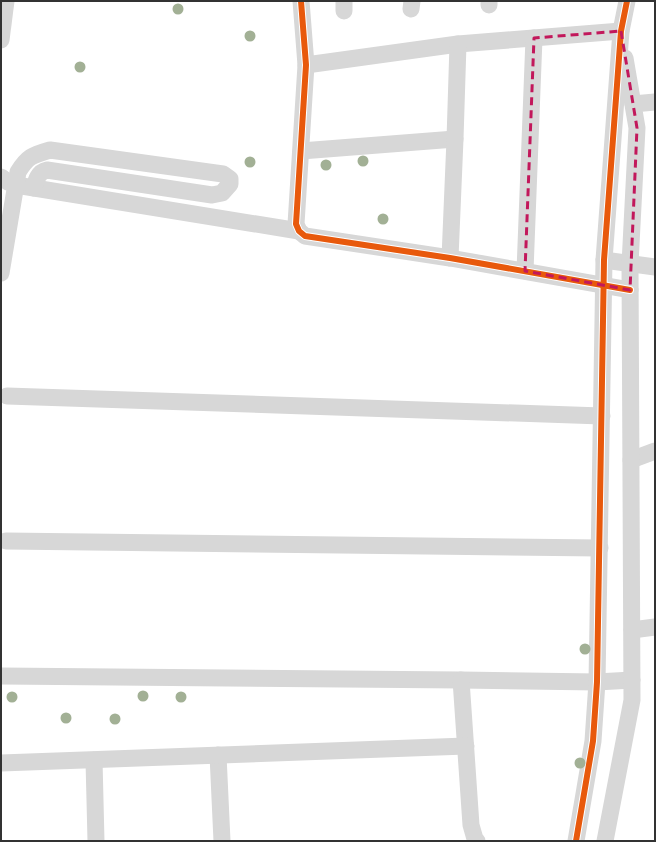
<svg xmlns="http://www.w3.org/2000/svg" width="656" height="842" font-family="Karla,sans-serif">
<rect width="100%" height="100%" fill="#fff"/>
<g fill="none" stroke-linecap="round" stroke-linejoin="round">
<g stroke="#d7d7d7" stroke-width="17">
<polyline points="301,1 306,65 296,224 299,231 305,236 450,258 630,290"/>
<polyline points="489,5 489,1"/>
<polyline points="411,9 412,1"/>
<polyline points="344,11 344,1"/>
<polyline points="1,40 6,1"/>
<polyline points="306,65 458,44 621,31"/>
<polyline points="633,104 655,102"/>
<polyline points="301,151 455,139"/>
<polyline points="1,177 8,182 22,186 299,231"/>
<polyline points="450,258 455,139 458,44"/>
<polyline points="604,260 655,267"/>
<polyline points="525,271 534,38"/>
<path d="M 1,273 L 18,172 C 28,156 33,155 50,150 L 223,174 L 230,179 L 230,184 L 222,193 L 212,195 L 47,170 C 38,172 36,180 34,188"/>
<polyline points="7,396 602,416"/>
<polyline points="631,460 655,451"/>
<polyline points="6,541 600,548"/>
<polyline points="632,630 655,627"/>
<polyline points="1,676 461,680 597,682 632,680"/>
<polyline points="461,680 471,825 475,839 477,841"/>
<polyline points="218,755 222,841"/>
<polyline points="94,760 96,841"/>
<polyline points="1,763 466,746"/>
<polyline points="576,841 593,741 597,682 604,260 621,31 627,1"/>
<polyline points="605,841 632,700 630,264 637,128 625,58"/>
</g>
<g stroke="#fff" stroke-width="8">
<g id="cycleway">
<polyline points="301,1 306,65 296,224 299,231 305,236 450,258 630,290"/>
<polyline points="576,841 593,741 597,682 604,260 621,31 627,1"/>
</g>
</g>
<use href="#cycleway" stroke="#e8590c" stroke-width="6"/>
</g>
<g fill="#a2b095">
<circle cx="178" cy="9" r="5.5"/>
<circle cx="250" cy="36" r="5.5"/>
<circle cx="80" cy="67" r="5.5"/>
<circle cx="363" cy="161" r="5.5"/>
<circle cx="250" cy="162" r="5.5"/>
<circle cx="326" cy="165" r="5.5"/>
<circle cx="383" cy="219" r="5.5"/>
<circle cx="585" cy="649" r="5.5"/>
<circle cx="143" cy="696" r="5.5"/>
<circle cx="12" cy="697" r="5.5"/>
<circle cx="181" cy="697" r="5.5"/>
<circle cx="66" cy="718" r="5.5"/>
<circle cx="115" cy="719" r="5.5"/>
<circle cx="580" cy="763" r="5.5"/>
</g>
<path fill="none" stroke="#c2185b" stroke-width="3" stroke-dasharray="8 5" stroke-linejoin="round" d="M 621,31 L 637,128 L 630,290 L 525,271 L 534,38 Z"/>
<rect width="656" height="842" fill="none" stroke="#333333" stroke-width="4"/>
</svg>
